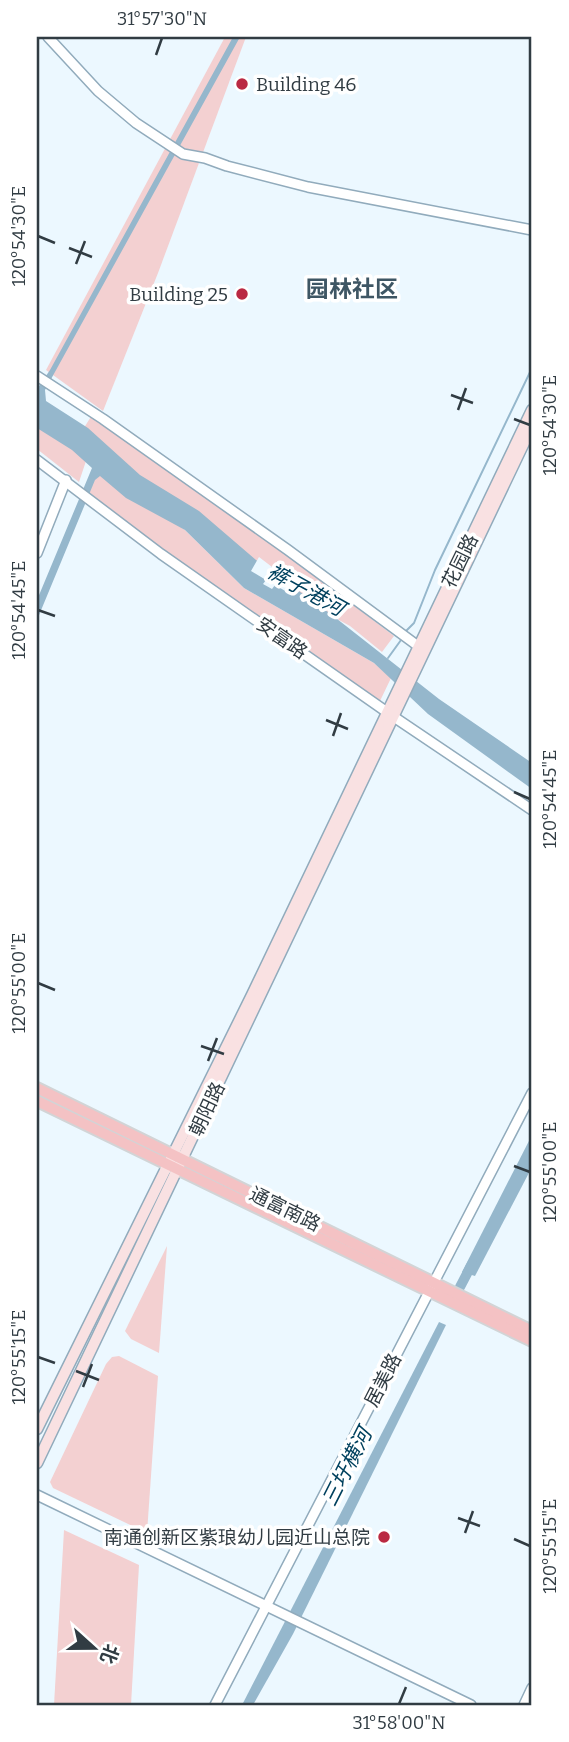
<svg xmlns="http://www.w3.org/2000/svg" width="569" height="1742" font-family="Bitter,'Noto Sans SC',serif">
<rect width="100%" height="100%" fill="#ecf8ff"/>
<g fill="#f3d0d1">
<polygon points="225,37 246,37 158,273 103,411 46,370"/>
<polygon points="92,415 285,553 394,636 382,652 350,626 287,592 144,483 82,431"/>
<polygon points="37,421 87,458 79,482 37,449"/>
<polygon points="98,467 185,530 244,588 374,663 391,678 380,701 163,550 87,491"/>
<polygon points="167,1246 159,1353 131,1339 125,1331"/>
<polygon points="119,1356 158,1376 147,1533 53,1488 50,1482 106,1364 112,1357"/>
<polygon points="64,1530 139,1565 131,1705 54,1705"/>
</g>
<g fill="#95b7cc">
<polygon points="233,37 240,37 45,390 46,401 88,428 140,475 199,511 256,560 332,615 439,699 532,763 532,789 428,714 374,663 244,588 185,530 126,498 100,476 95,480 37,620 37,600 92,468 72,450 37,428 37,389 50,370"/>
<polygon points="532,1135 532,1167 475,1276 462,1272"/>
<polygon points="439,1322 446,1325 293,1634 253,1705 242,1705"/>
</g>
<polygon fill="#ecf8ff" points="259,557 293,583 287,592 275,585 272,589 263,584 266,580 251,571"/>
<g fill="none" stroke-linecap="round" stroke-linejoin="round">
<g stroke="#95b7cc" stroke-width="2">
<polyline points="405,632 414,623 435,570 532,368"/>
<polyline points="388,658 401,640"/>
</g>
<polyline stroke="#95b7cc" stroke-width="10" points="460,1287 472,1264"/>
<g stroke="#91abbc" stroke-width="12">
<g id="tertiary">
<polyline points="48,37 98,91 136,123 183,154 205,158 227,166 308,187 532,230"/>
<polyline points="37,376 103,419 288,550 418,646"/>
<polyline points="37,460 161,554 394,717 532,810"/>
<polyline points="37,553 66,480"/>
<polyline points="37,1495 471,1705"/>
<polyline points="215,1705 532,1093"/>
<polyline points="524,1705 532,1688"/>
</g>
</g>
<g stroke="#91abbc" stroke-width="13">
<g id="secondary">
<polyline points="37,1429 252,995 532,410"/>
<polyline points="37,1463 532,426"/>
</g>
</g>
<g stroke="#d2d4d6" stroke-width="14">
<g id="primary">
<polyline points="37,1088 532,1331"/>
<polyline points="37,1101 532,1341"/>
</g>
</g>
<use href="#tertiary" stroke="#fff" stroke-width="9"/>
<use href="#secondary" stroke="#f9e1e2" stroke-width="10"/>
<use href="#primary" stroke="#f4c2c4" stroke-width="10"/>
</g>
<path fill="none" stroke="#313c43" stroke-width="2.5" d="M 156,55 L 162,38M 38,236 L 55,243M 69,248 L 92,257M 76,264 L 85,241M 451,395 L 473,403M 458,410 L 466,388M 514,419 L 530,425M 38,610 L 55,616M 326,720 L 348,729M 333,736 L 341,713M 514,792 L 530,799M 38,983 L 55,990M 201,1046 L 224,1054M 208,1061 L 217,1038M 514,1166 L 530,1172M 38,1357 L 55,1363M 76,1371 L 99,1380M 83,1387 L 92,1364M 458,1518 L 480,1526M 465,1533 L 473,1511M 514,1539 L 530,1546M 399,1704 L 406,1687"/>
<g fill="#ba2942" stroke="#fff" stroke-width="2.5">
<circle cx="242" cy="84" r="7"/>
<circle cx="242" cy="294" r="7"/>
<circle cx="384" cy="1537" r="7"/>
</g>
<g text-anchor="middle" dominant-baseline="central" stroke-width="7" stroke-linejoin="round" paint-order="stroke">
<g font-size="19" fill="#313c43" stroke="#fff" text-anchor="end">
<text x="256" y="84" text-anchor="start">Building 46</text>
<text x="228" y="294">Building 25</text>
<text x="370" y="1537">南通创新区紫琅幼儿园近山总院</text>
</g>
<g font-size="19" fill="#313c43" stroke="#fff">
<text transform="translate(460 561) rotate(-64)">花园路</text>
<text transform="translate(282 638) rotate(35)">安富路</text>
<text transform="translate(207 1109) rotate(-65)">朝阳路</text>
<text transform="translate(285 1209) rotate(26)">通富南路</text>
<text transform="translate(383 1380) rotate(-63)">居美路</text>
</g>
<g font-size="21" font-style="italic" fill="#00415e" stroke="#fff">
<text transform="translate(306 590) rotate(29)">裤子港河</text>
<text transform="translate(347 1467) rotate(-63)">三圩横河</text>
</g>
<g font-size="23" font-weight="bold" fill="#3e5664" stroke="#fff">
<text x="352" y="289">园林社区</text>
</g>
</g>
<rect width="569" height="1742" fill="none" stroke="#ffffff" stroke-width="77"/>
<g transform="translate(94 1648) rotate(111)" stroke="#ffffff" stroke-width="5" paint-order="stroke">
<path d="M0-5L12 26L0 18L-12 26Z" fill="#313c43"/>
<text y="-10" font-size="19" font-weight="bold" text-anchor="middle" fill="#313c43">北</text>
</g>
<rect x="38" y="38" width="492" height="1666" fill="none" stroke="#313c43" stroke-width="2.5"/>
<g font-size="18" text-anchor="middle" fill="#313c43">
<text x="162" y="25">31°57'30"N</text>
<text transform="translate(19 236) rotate(-90)" y="6">120°54'30"E</text>
<text transform="translate(550 425) rotate(-90)" y="6">120°54'30"E</text>
<text transform="translate(19 610) rotate(-90)" y="6">120°54'45"E</text>
<text transform="translate(550 799) rotate(-90)" y="6">120°54'45"E</text>
<text transform="translate(19 983) rotate(-90)" y="6">120°55'00"E</text>
<text transform="translate(550 1172) rotate(-90)" y="6">120°55'00"E</text>
<text transform="translate(19 1357) rotate(-90)" y="6">120°55'15"E</text>
<text transform="translate(550 1546) rotate(-90)" y="6">120°55'15"E</text>
<text x="399" y="1729">31°58'00"N</text>
</g>
</svg>
